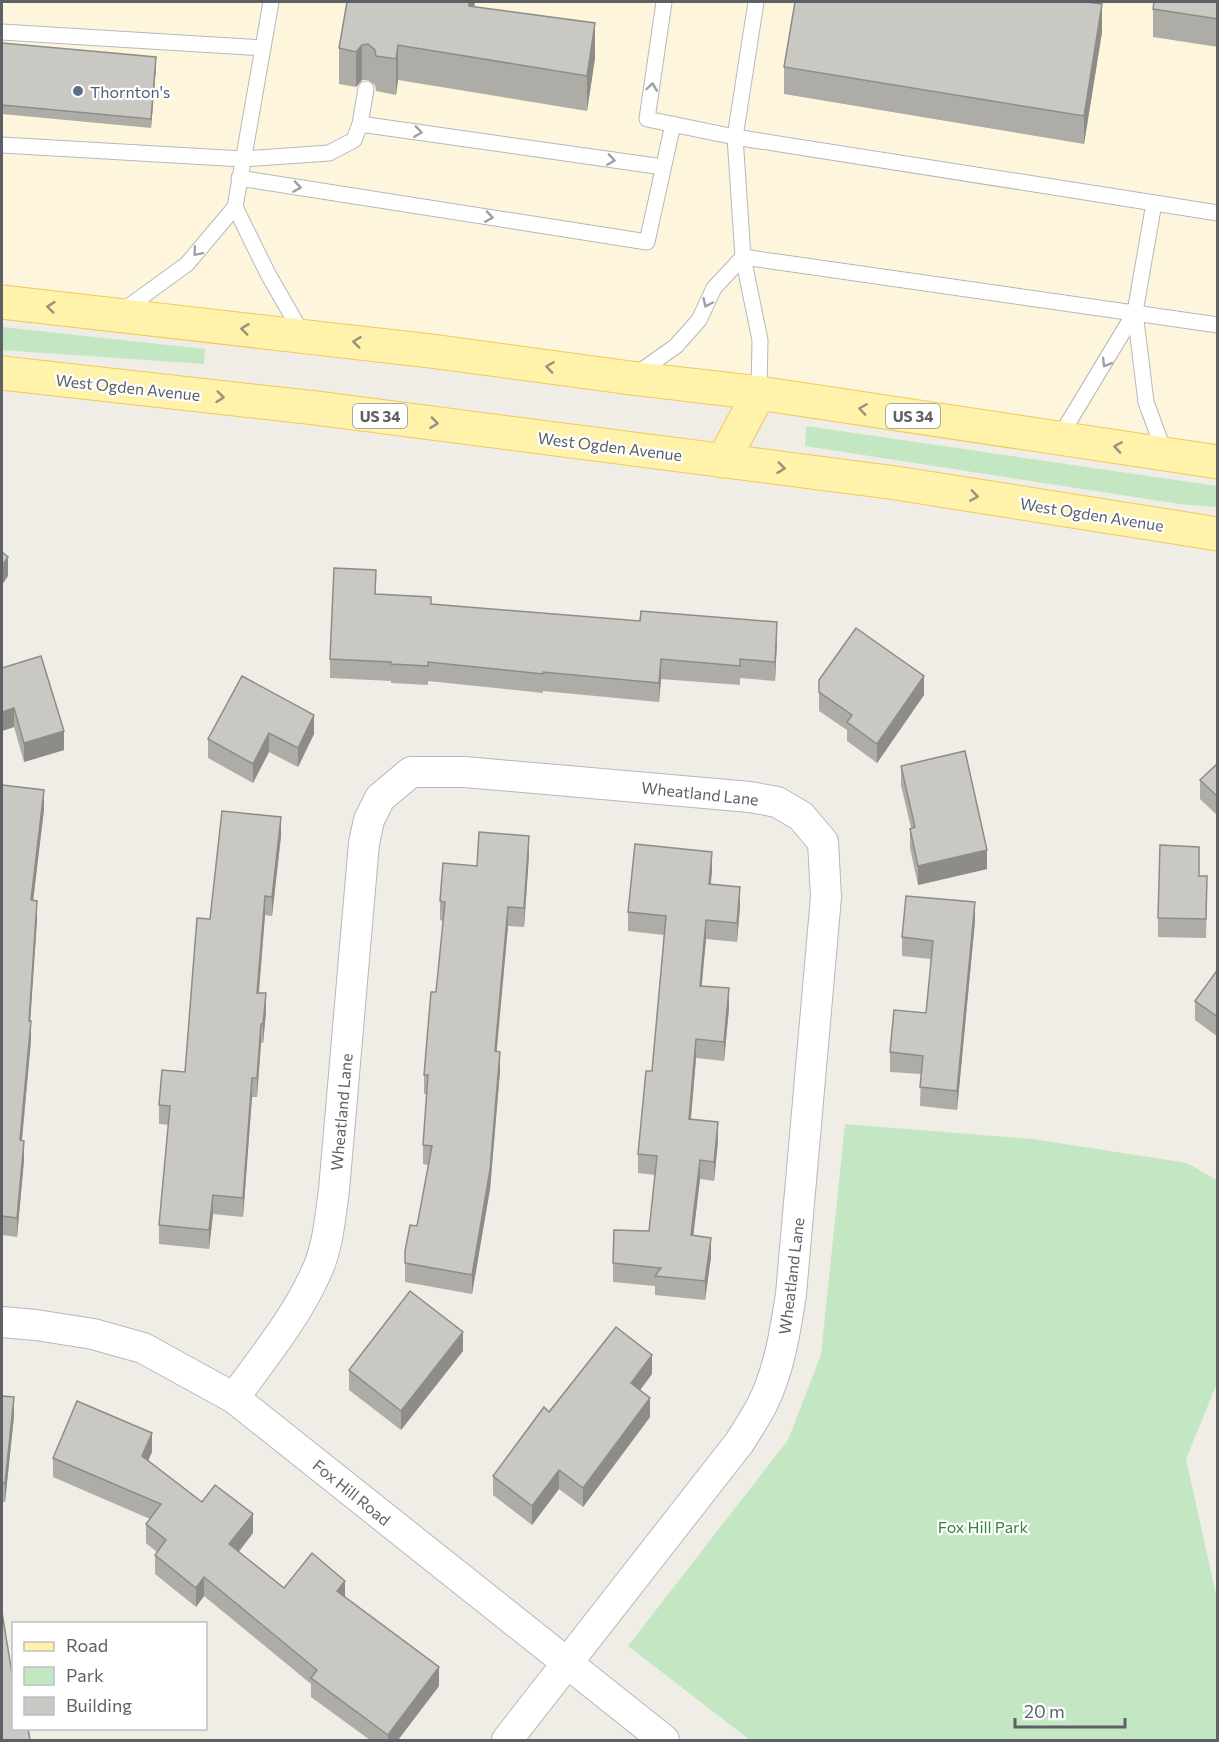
<svg xmlns="http://www.w3.org/2000/svg" width="1219" height="1742" font-family="Commissioner,sans-serif">
<rect width="100%" height="100%" fill="#efede5"/>
<polygon fill="#fef6dc" points="2,2 1217,2 1217,444 2,284"/>
<g fill="#c2e7c2">
<polygon points="2,327 205,349 204,364 2,350"/>
<polygon points="806,426 1217,486 1217,507 1180,504 805,446"/>
<polygon points="845,1124 1032,1139 1187,1163 1217,1180 1217,1383 1186,1459 1217,1599 1217,1740 750,1740 628,1646 788,1440 821,1355"/>
</g>
<g fill="none" stroke-linecap="round" stroke-linejoin="round">
<g stroke="#b5b8bc" stroke-width="17">
<g id="service">
<polyline points="664,2 647,119 735,137 743,257 760,340 759,393"/>
<polyline points="756,2 735,137 1218,213"/>
<polyline points="2,32 263,48"/>
<polyline points="360,124 663,167"/>
<polyline points="2,145 243,159 329,153 354,140 360,124 366,89"/>
<polyline points="239,178 647,242 673,124"/>
<polyline points="1154,203 1135,312 1146,402 1165,454"/>
<polyline points="235,207 268,274 303,335"/>
<polyline points="743,257 1218,325"/>
<polyline points="121,312 187,264 235,207 271,2"/>
<polyline points="635,375 676,346 699,320 714,288 743,257"/>
<polyline points="1059,438 1135,312"/>
</g>
</g>
<g stroke="#b5b8bc" stroke-width="32">
<g id="minor">
<polyline points="2,1322 36,1325 93,1334 143,1348 234,1398 664,1740"/>
<path d="M 234,1398 C 262,1359 295,1319 315,1275 C 328,1249 330,1218 334,1190 L 364,843 L 369,820 L 380,798 L 411,772 L 465,772 L 750,797 L 777,802 L 801,816 L 823,842 L 826,897 L 791,1294 C 785,1333 779,1372 761,1407 C 754,1419 747,1431 739,1443 L 507,1740"/>
</g>
</g>
<g stroke="#f1c95c" stroke-width="35">
<g id="primary">
<polyline points="2,302 431,351 631,378 759,393 1218,462"/>
<polyline points="2,373 316,408 896,483 1218,534"/>
<polyline points="723,461 759,393"/>
</g>
</g>
<use href="#service" stroke="#fff" stroke-width="15"/>
<use href="#minor" stroke="#fff" stroke-width="30"/>
<use href="#primary" stroke="#fff2ab" stroke-width="33"/>
</g>
<g fill="#aeaca7">
<polygon points="1218,2 1218,47 1153,37 1153,9"/>
<polygon points="474,7 595,58 587,111 398,80 396,95 376,91 375,85 368,80 362,80 356,87 339,84 339,48"/>
<polygon points="1102,32 1084,144 784,94 784,67"/>
<polygon points="2,43 156,67 151,128 2,114"/>
<polygon points="376,594 431,604 777,641 775,681 740,678 740,685 661,679 659,702 543,691 543,693 428,681 428,685 391,683 391,681 330,678 330,659"/>
<polygon points="2,668 64,750 24,762 14,727 2,731"/>
<polygon points="242,676 314,734 298,767 269,752 253,783 208,758 208,739"/>
<polygon points="819,680 924,695 877,763 847,741 847,730 819,711"/>
<polygon points="1218,763 1218,816 1200,799 1200,780"/>
<polygon points="901,766 987,869 918,885 910,848 910,829 911,828 901,785"/>
<polygon points="2,785 44,809 33,900 37,920 30,1021 31,1040 22,1141 24,1160 17,1237 2,1235"/>
<polygon points="281,836 272,916 265,915 259,993 266,1012 263,1043 261,1043 257,1097 252,1097 243,1217 213,1214 209,1249 159,1244 159,1225 169,1125 159,1124 159,1105 185,1072 210,919"/>
<polygon points="529,855 524,927 508,926 496,1051 500,1071 490,1189 472,1294 405,1282 405,1251 417,1226 428,1165 423,1164 423,1145 427,1094 424,1094 424,1075 436,992 443,921 440,920 440,901 477,866"/>
<polygon points="712,871 710,884 740,906 737,942 706,939 701,986 729,1008 724,1061 696,1058 691,1119 718,1141 714,1181 700,1179 693,1236 711,1257 705,1300 655,1295 655,1286 613,1282 613,1263 649,1231 655,1175 638,1173 638,1154 652,1071 664,935 628,931 628,912"/>
<polygon points="1199,876 1207,895 1206,938 1158,937 1158,918"/>
<polygon points="975,921 957,1110 920,1106 921,1074 890,1072 890,1052 926,1013 931,959 902,956 902,937"/>
<polygon points="1218,969 1218,1037 1195,1020 1195,1001"/>
<polygon points="463,1351 401,1430 349,1390 349,1370"/>
<polygon points="652,1374 640,1390 650,1417 583,1507 559,1489 532,1525 493,1495 493,1476 549,1412"/>
<polygon points="2,1396 14,1416 5,1502 2,1502"/>
<polygon points="152,1452 148,1460 202,1502 253,1533 239,1552 284,1588 345,1597 439,1686 398,1740 370,1740 311,1697 311,1684 204,1596 196,1607 155,1574 155,1555 157,1552 146,1543 146,1524 150,1519 53,1477 53,1458"/>
</g>
<g fill="#8d8c88">
<polygon points="469,2 475,2 469,41"/>
<polygon points="1102,4 1102,32 1084,144 1084,116"/>
<polygon points="595,23 595,58 587,111 587,76"/>
<polygon points="362,45 362,80 356,87 356,52"/>
<polygon points="398,45 398,80 396,95 396,59"/>
<polygon points="156,57 156,67 151,128 151,119"/>
<polygon points="8,557 8,576 2,585 2,566"/>
<polygon points="777,622 777,641 775,681 775,662"/>
<polygon points="661,659 661,679 659,702 659,683"/>
<polygon points="924,676 924,695 877,763 877,744"/>
<polygon points="14,708 14,727 2,731 2,712"/>
<polygon points="314,715 314,734 298,767 298,748"/>
<polygon points="64,731 64,750 24,762 24,743"/>
<polygon points="269,733 269,752 253,783 253,764"/>
<polygon points="44,790 44,809 31,919 31,900"/>
<polygon points="281,817 281,836 272,916 272,897"/>
<polygon points="529,836 529,855 524,927 524,908"/>
<polygon points="987,850 987,869 918,885 918,866"/>
<polygon points="712,852 712,871 709,903 709,884"/>
<polygon points="740,887 740,906 737,942 737,923"/>
<polygon points="265,896 265,915 257,1012 257,993"/>
<polygon points="37,901 37,920 29,1040 29,1021"/>
<polygon points="975,902 975,921 957,1110 957,1091"/>
<polygon points="508,907 508,926 495,1070 495,1051"/>
<polygon points="706,920 706,939 700,1005 700,986"/>
<polygon points="729,988 729,1008 724,1061 724,1042"/>
<polygon points="266,993 266,1012 263,1043 263,1024"/>
<polygon points="31,1021 31,1040 20,1159 20,1140"/>
<polygon points="261,1024 261,1043 257,1097 257,1078"/>
<polygon points="696,1039 696,1058 689,1138 689,1119"/>
<polygon points="500,1052 500,1071 490,1189 472,1294 472,1275"/>
<polygon points="252,1078 252,1097 243,1217 243,1198"/>
<polygon points="718,1122 718,1141 714,1181 714,1162"/>
<polygon points="24,1141 24,1160 17,1237 17,1218"/>
<polygon points="700,1160 700,1179 691,1255 691,1235"/>
<polygon points="213,1195 213,1214 209,1249 209,1230"/>
<polygon points="711,1238 711,1257 705,1300 705,1281"/>
<polygon points="463,1332 463,1351 401,1430 401,1411"/>
<polygon points="652,1355 652,1374 631,1402 631,1383"/>
<polygon points="14,1397 14,1416 5,1502 5,1483"/>
<polygon points="650,1398 650,1417 583,1507 583,1488"/>
<polygon points="152,1433 152,1452 142,1475 142,1456"/>
<polygon points="559,1470 559,1489 532,1525 532,1506"/>
<polygon points="253,1514 253,1533 229,1563 229,1544"/>
<polygon points="204,1577 204,1596 196,1607 196,1588"/>
<polygon points="345,1581 345,1600 337,1591"/>
<polygon points="439,1667 439,1686 398,1740 388,1740 388,1735"/>
</g>
<g fill="#cac8c2" stroke="#8d8c88" stroke-width="1.5">
<polygon points="347,2 469,2 469,6 595,23 587,76 398,45 396,59 376,56 375,50 368,44 362,45 356,52 339,48"/>
<polygon points="795,2 1086,2 1102,4 1084,116 784,67"/>
<polygon points="1154,2 1218,2 1218,19 1153,9"/>
<polygon points="2,43 156,57 151,119 2,105"/>
<polygon points="2,552 8,557 2,566"/>
<polygon points="334,568 376,570 375,594 431,597 431,604 640,621 641,611 777,622 775,662 740,659 740,666 661,659 659,683 543,672 543,674 428,662 428,666 391,664 391,662 330,659"/>
<polygon points="856,628 924,676 877,744 847,722 852,715 819,692 819,680"/>
<polygon points="41,656 64,731 24,743 14,708 2,712 2,668"/>
<polygon points="242,676 314,715 298,748 269,733 253,764 208,739"/>
<polygon points="965,751 987,850 918,866 910,829 915,827 901,766"/>
<polygon points="1218,763 1218,797 1200,780"/>
<polygon points="2,785 44,790 31,900 37,901 29,1021 31,1021 20,1140 24,1141 17,1218 2,1216"/>
<polygon points="222,811 281,817 272,897 265,896 257,993 266,993 263,1024 261,1024 257,1078 252,1078 243,1198 213,1195 209,1230 159,1225 170,1106 159,1105 162,1070 185,1072 197,918 210,919"/>
<polygon points="479,832 529,836 524,908 508,907 495,1051 500,1052 490,1170 472,1275 405,1263 405,1251 410,1225 417,1226 432,1146 423,1145 428,1075 424,1075 431,992 436,992 445,902 440,901 443,863 477,866"/>
<polygon points="635,844 712,852 709,884 740,887 737,923 706,920 700,986 729,988 724,1042 696,1039 689,1119 718,1122 714,1162 700,1160 691,1235 711,1238 705,1281 655,1276 661,1268 613,1263 614,1230 649,1231 657,1156 638,1154 646,1071 652,1071 666,916 628,912"/>
<polygon points="1160,845 1199,847 1199,876 1207,876 1206,919 1158,918"/>
<polygon points="906,896 975,902 957,1091 920,1087 923,1056 890,1052 894,1010 926,1013 933,941 902,937"/>
<polygon points="1218,969 1218,1017 1195,1001"/>
<polygon points="410,1291 463,1332 401,1411 349,1370"/>
<polygon points="616,1327 652,1355 631,1383 650,1398 583,1488 559,1470 532,1506 493,1476 544,1407 549,1412"/>
<polygon points="2,1396 14,1397 5,1483 2,1483"/>
<polygon points="77,1401 152,1433 142,1456 202,1502 215,1485 253,1514 229,1544 284,1588 312,1553 345,1581 337,1591 439,1667 388,1735 311,1678 317,1670 204,1577 196,1588 155,1555 166,1540 146,1524 161,1504 53,1458"/>
<polygon points="2,1612 14,1686 14,1728 28,1728 30,1740 2,1740"/>
</g>
<defs><path id="oneway-chevron" d="M-2-3.5L2.5 0L-2 3.5" fill="none" stroke-width="1.6" stroke-linecap="round" stroke-linejoin="round" transform="scale(1.5)"/></defs>
<g stroke="#9ea0a3">
<use href="#oneway-chevron" transform="translate(652 87) rotate(-82)"/>
<use href="#oneway-chevron" transform="translate(418 132) rotate(8)"/>
<use href="#oneway-chevron" transform="translate(611 160) rotate(8)"/>
<use href="#oneway-chevron" transform="translate(297 187) rotate(9)"/>
<use href="#oneway-chevron" transform="translate(489 217) rotate(9)"/>
<use href="#oneway-chevron" transform="translate(197 252) rotate(130)"/>
<use href="#oneway-chevron" transform="translate(707 303) rotate(115)"/>
<use href="#oneway-chevron" transform="translate(1106 363) rotate(121)"/>
</g>
<g stroke="#96947e">
<use href="#oneway-chevron" transform="translate(51 307) rotate(-174)"/>
<use href="#oneway-chevron" transform="translate(245 329) rotate(-173)"/>
<use href="#oneway-chevron" transform="translate(357 342) rotate(-173)"/>
<use href="#oneway-chevron" transform="translate(550 367) rotate(-172)"/>
<use href="#oneway-chevron" transform="translate(220 397) rotate(6)"/>
<use href="#oneway-chevron" transform="translate(863 409) rotate(-172)"/>
<use href="#oneway-chevron" transform="translate(434 423) rotate(7)"/>
<use href="#oneway-chevron" transform="translate(1118 447) rotate(-171)"/>
<use href="#oneway-chevron" transform="translate(781 468) rotate(7)"/>
<use href="#oneway-chevron" transform="translate(974 496) rotate(9)"/>
</g>
<circle fill="#5c6f8a" stroke="#fff" stroke-width="2" cx="78" cy="91" r="6"/>
<g text-anchor="middle" dominant-baseline="central" stroke-width="4.5" stroke-linejoin="round" paint-order="stroke">
<g fill="#fff" stroke="#8e9094" stroke-width="1.5">
<rect x="353" y="404" width="54" height="24" rx="4.5"/>
<rect x="886" y="404" width="54" height="24" rx="4.5"/>
</g>
<g font-size="15" font-weight="bold" fill="#5d6166">
<text x="380" y="416">US 34</text>
<text x="913" y="416">US 34</text>
</g>
<g font-size="16" fill="#4e5e75" stroke="#fff" text-anchor="start">
<text x="90" y="91">Thornton's</text>
</g>
<g font-size="16" fill="#5d6166" stroke="#fff">
<text transform="translate(128 387) rotate(6)">West Ogden Avenue</text>
<text transform="translate(610 446) rotate(7)">West Ogden Avenue</text>
<text transform="translate(1092 514) rotate(9)">West Ogden Avenue</text>
<text transform="translate(700 793) rotate(6)">Wheatland Lane</text>
<text transform="translate(341 1112) rotate(-85)">Wheatland Lane</text>
<text transform="translate(791 1276) rotate(-83)">Wheatland Lane</text>
<text transform="translate(352 1492) rotate(39)">Fox Hill Road</text>
</g>
<g font-size="16" fill="#35843a" stroke="#fff">
<text x="983" y="1526">Fox Hill Park</text>
</g>
</g>
<rect width="1219" height="1742" fill="none" stroke="#5d6166" stroke-width="6"/>
<rect x="12" y="1622" width="195" height="108" fill="#ffffff" stroke="#bec0c2" stroke-width="1.5"/>
<rect x="24" y="1642" width="30" height="9" fill="#fff2ab" stroke="#bec0c2" stroke-width="1.5"/>
<text x="66" y="1652" font-size="18" fill="#5d6166">Road</text>
<rect x="24" y="1667" width="30" height="18" fill="#c2e7c2" stroke="#bec0c2" stroke-width="1.5"/>
<text x="66" y="1682" font-size="18" fill="#5d6166">Park</text>
<rect x="24" y="1697" width="30" height="18" fill="#cac8c2" stroke="#bec0c2" stroke-width="1.5"/>
<text x="66" y="1712" font-size="18" fill="#5d6166">Building</text>
<path d="M1015 1718v9h110v-9" fill="none" stroke="#5d6166" stroke-width="3"/>
<text x="1024" y="1718" font-size="18" fill="#5d6166" stroke="#ffffff" stroke-width="4.5" paint-order="stroke">20 m</text>
</svg>
